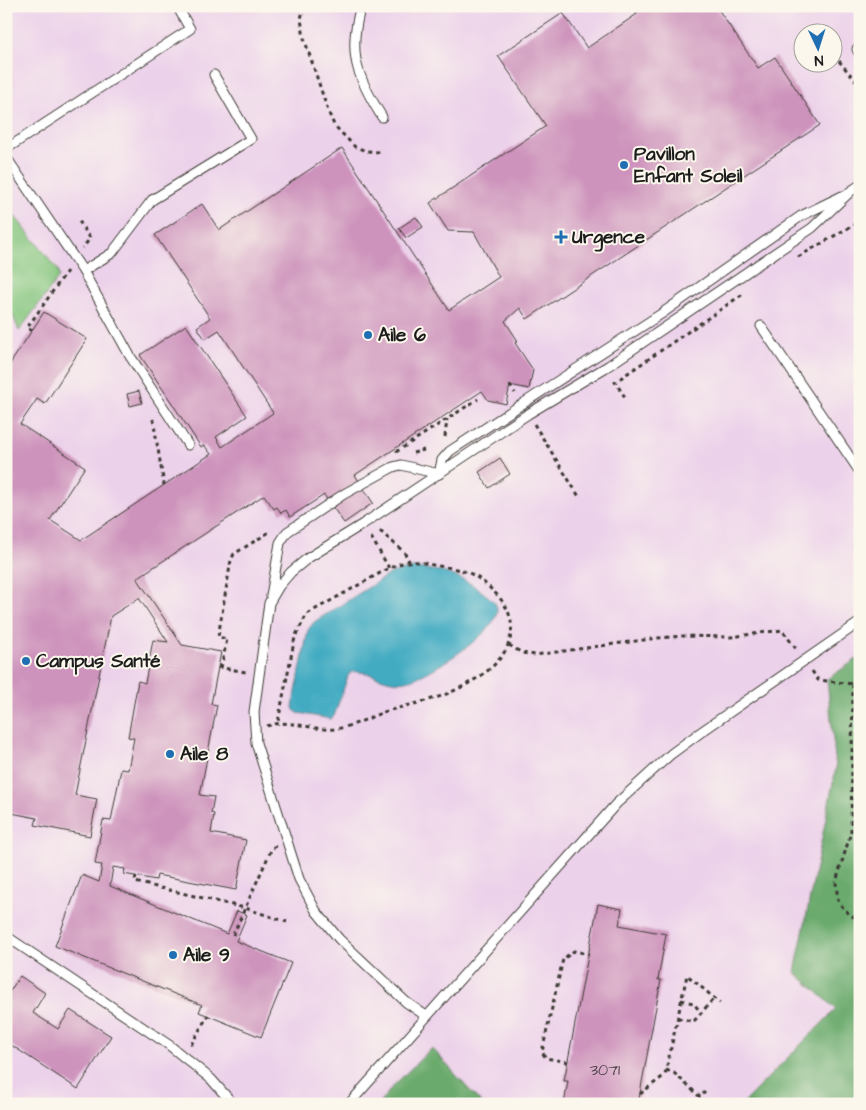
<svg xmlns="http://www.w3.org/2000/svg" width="866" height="1110" font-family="'Architects Daughter',sans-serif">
<rect width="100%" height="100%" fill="#fbf7ec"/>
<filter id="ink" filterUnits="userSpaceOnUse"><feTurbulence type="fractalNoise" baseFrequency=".02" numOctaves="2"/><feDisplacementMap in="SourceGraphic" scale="10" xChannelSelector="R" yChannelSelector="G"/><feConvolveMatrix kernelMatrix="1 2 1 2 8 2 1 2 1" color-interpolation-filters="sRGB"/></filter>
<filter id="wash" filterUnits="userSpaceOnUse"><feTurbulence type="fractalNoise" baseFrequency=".0096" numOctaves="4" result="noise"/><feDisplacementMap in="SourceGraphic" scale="20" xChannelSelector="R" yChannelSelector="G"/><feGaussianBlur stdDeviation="1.12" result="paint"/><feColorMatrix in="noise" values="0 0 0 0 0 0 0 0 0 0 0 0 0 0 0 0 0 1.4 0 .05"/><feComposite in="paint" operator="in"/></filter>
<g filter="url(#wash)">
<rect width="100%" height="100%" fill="#f2ddbf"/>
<path fill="#ecd1ea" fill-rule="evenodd" d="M 6,6 L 860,6 L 860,1104 L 6,1104 ZM 804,32 L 834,32 L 834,62 L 804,62 Z"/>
<polygon fill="#84c57e" stroke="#50704d" points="9,209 58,270 59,277 19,331 6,298 6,211"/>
<g fill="#6baa6d" stroke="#446344">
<polygon points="860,657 860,1104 742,1104 836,1009 795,972 836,768 827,679"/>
<polygon points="432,1048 482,1104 379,1104 394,1085"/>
</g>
<path fill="#43abc2" stroke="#30646f" d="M 412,568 C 440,569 463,576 485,594 C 491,599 498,603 497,612 C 496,633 430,674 410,680 C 387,687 371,669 351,672 L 348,676 L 334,716 L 331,719 L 298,713 L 294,710 L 293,707 L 308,630 L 314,622 L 391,573 Z"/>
<g id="blocks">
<g fill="#cd93bc">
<polygon points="632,6 716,6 758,68 775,57 820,125 527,319 520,308 505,321 518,341 515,343 533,370 529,389 510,385 506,404 488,400 482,391 355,475 373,503 344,523 324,495 290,517 286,510 281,513 277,507 274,509 264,495 137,578 182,645 221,652 211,704 217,705 200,795 214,797 211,813 214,814 211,833 246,840 236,890 157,875 156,880 124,874 125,869 113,867 110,886 227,934 237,911 247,915 236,941 291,963 261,1037 199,1012 202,1005 55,946 82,875 99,882 102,865 95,864 103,820 111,821 121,769 128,770 134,738 128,737 138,681 145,683 153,640 168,642 139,598 111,616 75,795 97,799 90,836 35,825 37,818 6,812 6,370 44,312 87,339 45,404 37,399 20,424 85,467 50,520 81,540 211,454 204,445 201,447 140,355 186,325 247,416 216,437 222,447 273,413 219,330 205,339 197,327 210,318 155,235 202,204 219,230 342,148 449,310 499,277 474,232 448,231 430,203 546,126 498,56 563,13 587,48 637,14"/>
<polygon points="416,217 423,227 406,238 399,228"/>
<polygon points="139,391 142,403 130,406 127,394"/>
<polygon points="500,458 510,474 489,488 479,472"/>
<polygon points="598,904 622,909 619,925 666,934 658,980 661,980 638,1104 564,1104 568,1081 564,1081"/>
<polygon points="20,976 45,993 33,1013 58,1029 70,1010 111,1036 78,1089 11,1045 6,1053 6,997"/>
</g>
</g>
</g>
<g filter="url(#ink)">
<use href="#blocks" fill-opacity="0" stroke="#3c3934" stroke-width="1"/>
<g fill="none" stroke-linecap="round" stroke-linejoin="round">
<g stroke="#3c3934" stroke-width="11">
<g id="lane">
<path d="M 361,6 C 347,53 357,77 382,117"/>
<polyline points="857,49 860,55"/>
<polyline points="6,149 190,29 177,6"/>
<polyline points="6,157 83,271 130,356 188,445"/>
<polyline points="83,271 112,253 152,200 251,139 214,75"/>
<polyline points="761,326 860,472"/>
<polyline points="439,474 442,460 450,451 661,314 801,216 842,196"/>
<polyline points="271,596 280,543 287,532 344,494 393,467 401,465 439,474"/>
<polyline points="6,936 169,1045 211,1079 233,1104"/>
<polyline points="426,1016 406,1002 339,939 316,911 299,879 256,743 254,712 269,603 279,586 291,572 308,558 363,524 528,414 608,366 812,228 851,191 860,185"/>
<polyline points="349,1104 616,804 671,754 701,732 860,622"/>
</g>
</g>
<g stroke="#3c3934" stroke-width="3" stroke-dasharray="4 4" stroke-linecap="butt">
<polyline points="304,6 301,19 304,38 328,111 334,125 355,147 367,151 380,152"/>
<polyline points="839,61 860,86"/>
<polyline points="79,221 90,238 83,248"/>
<polyline points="798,257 860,221"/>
<polyline points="32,331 27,328 67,271"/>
<polyline points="510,385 515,393"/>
<polyline points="625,397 615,382 743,294"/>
<polyline points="153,419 164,485"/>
<polyline points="534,424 580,498"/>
<polyline points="445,437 447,419"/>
<polyline points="396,452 478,399"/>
<polyline points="413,453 424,450"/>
<polyline points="380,531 404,552 409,561"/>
<polyline points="371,537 389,568"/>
<polyline points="509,645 522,653 535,655 658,638 682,636 731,637 782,630 797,650"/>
<polyline points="218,667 246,672"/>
<polyline points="221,668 227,639 218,637 231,560 234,554 271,531"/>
<polyline points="812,671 818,680 853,684 860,681"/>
<polyline points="853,684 851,832 836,882 838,902 851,916 860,919"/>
<path d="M 267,726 C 291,718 311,731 334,729 C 352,727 368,718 384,712 C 400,707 416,704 432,699 C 450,694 471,683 486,672 C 517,648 521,615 491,589 C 484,582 475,575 466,572 C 456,568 444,567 433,565 C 424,563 415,561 407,562 C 400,563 395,566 389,568 L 307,614 L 295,637 L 278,722"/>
<polyline points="136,876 135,882 245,908 287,922"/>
<polyline points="233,935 272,848 276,846"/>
<polyline points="681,1000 693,1003 701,1012"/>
<polyline points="678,1018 691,1021 695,1020 714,998"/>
<polyline points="191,1045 208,1015"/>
<polyline points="568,1062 546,1058 542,1052 563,959 574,951 589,954"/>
<polyline points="666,1070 674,1073 700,1097 705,1092"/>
<polyline points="640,1094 665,1075 687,975 720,1003"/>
</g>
<use href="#lane" stroke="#fff" stroke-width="9"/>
</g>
</g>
<g fill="#1f6fb2" stroke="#fbf7ec" stroke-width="2">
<circle cx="624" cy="165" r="5"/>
<path d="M558.5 229.5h5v5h5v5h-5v5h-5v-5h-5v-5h5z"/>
<circle cx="368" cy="335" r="5"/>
<circle cx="26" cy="661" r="5"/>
<circle cx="170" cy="754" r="5"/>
<circle cx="173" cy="955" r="5"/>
</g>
<g text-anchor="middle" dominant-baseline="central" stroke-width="4" stroke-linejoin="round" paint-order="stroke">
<g font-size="16" fill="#483a44">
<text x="605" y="1070">3071</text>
</g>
<g font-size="19" font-weight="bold" fill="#1c1c1c" stroke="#fbf7ec" text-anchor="start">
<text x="634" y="154">Pavillon<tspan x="634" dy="22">Enfant Soleil</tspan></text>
<text x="572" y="237">Urgence</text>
<text x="378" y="335">Aile 6</text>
<text x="36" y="661">Campus Santé</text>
<text x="180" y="754">Aile 8</text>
<text x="183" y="955">Aile 9</text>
</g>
</g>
<rect width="866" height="1110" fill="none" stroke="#fbf7ec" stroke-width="25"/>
<g transform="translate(818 48) rotate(176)"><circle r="24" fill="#fbf7ec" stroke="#a29f99"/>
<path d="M0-4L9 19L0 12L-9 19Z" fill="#1f6fb2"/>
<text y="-8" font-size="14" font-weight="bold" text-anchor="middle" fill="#1c1c1c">N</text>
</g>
</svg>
